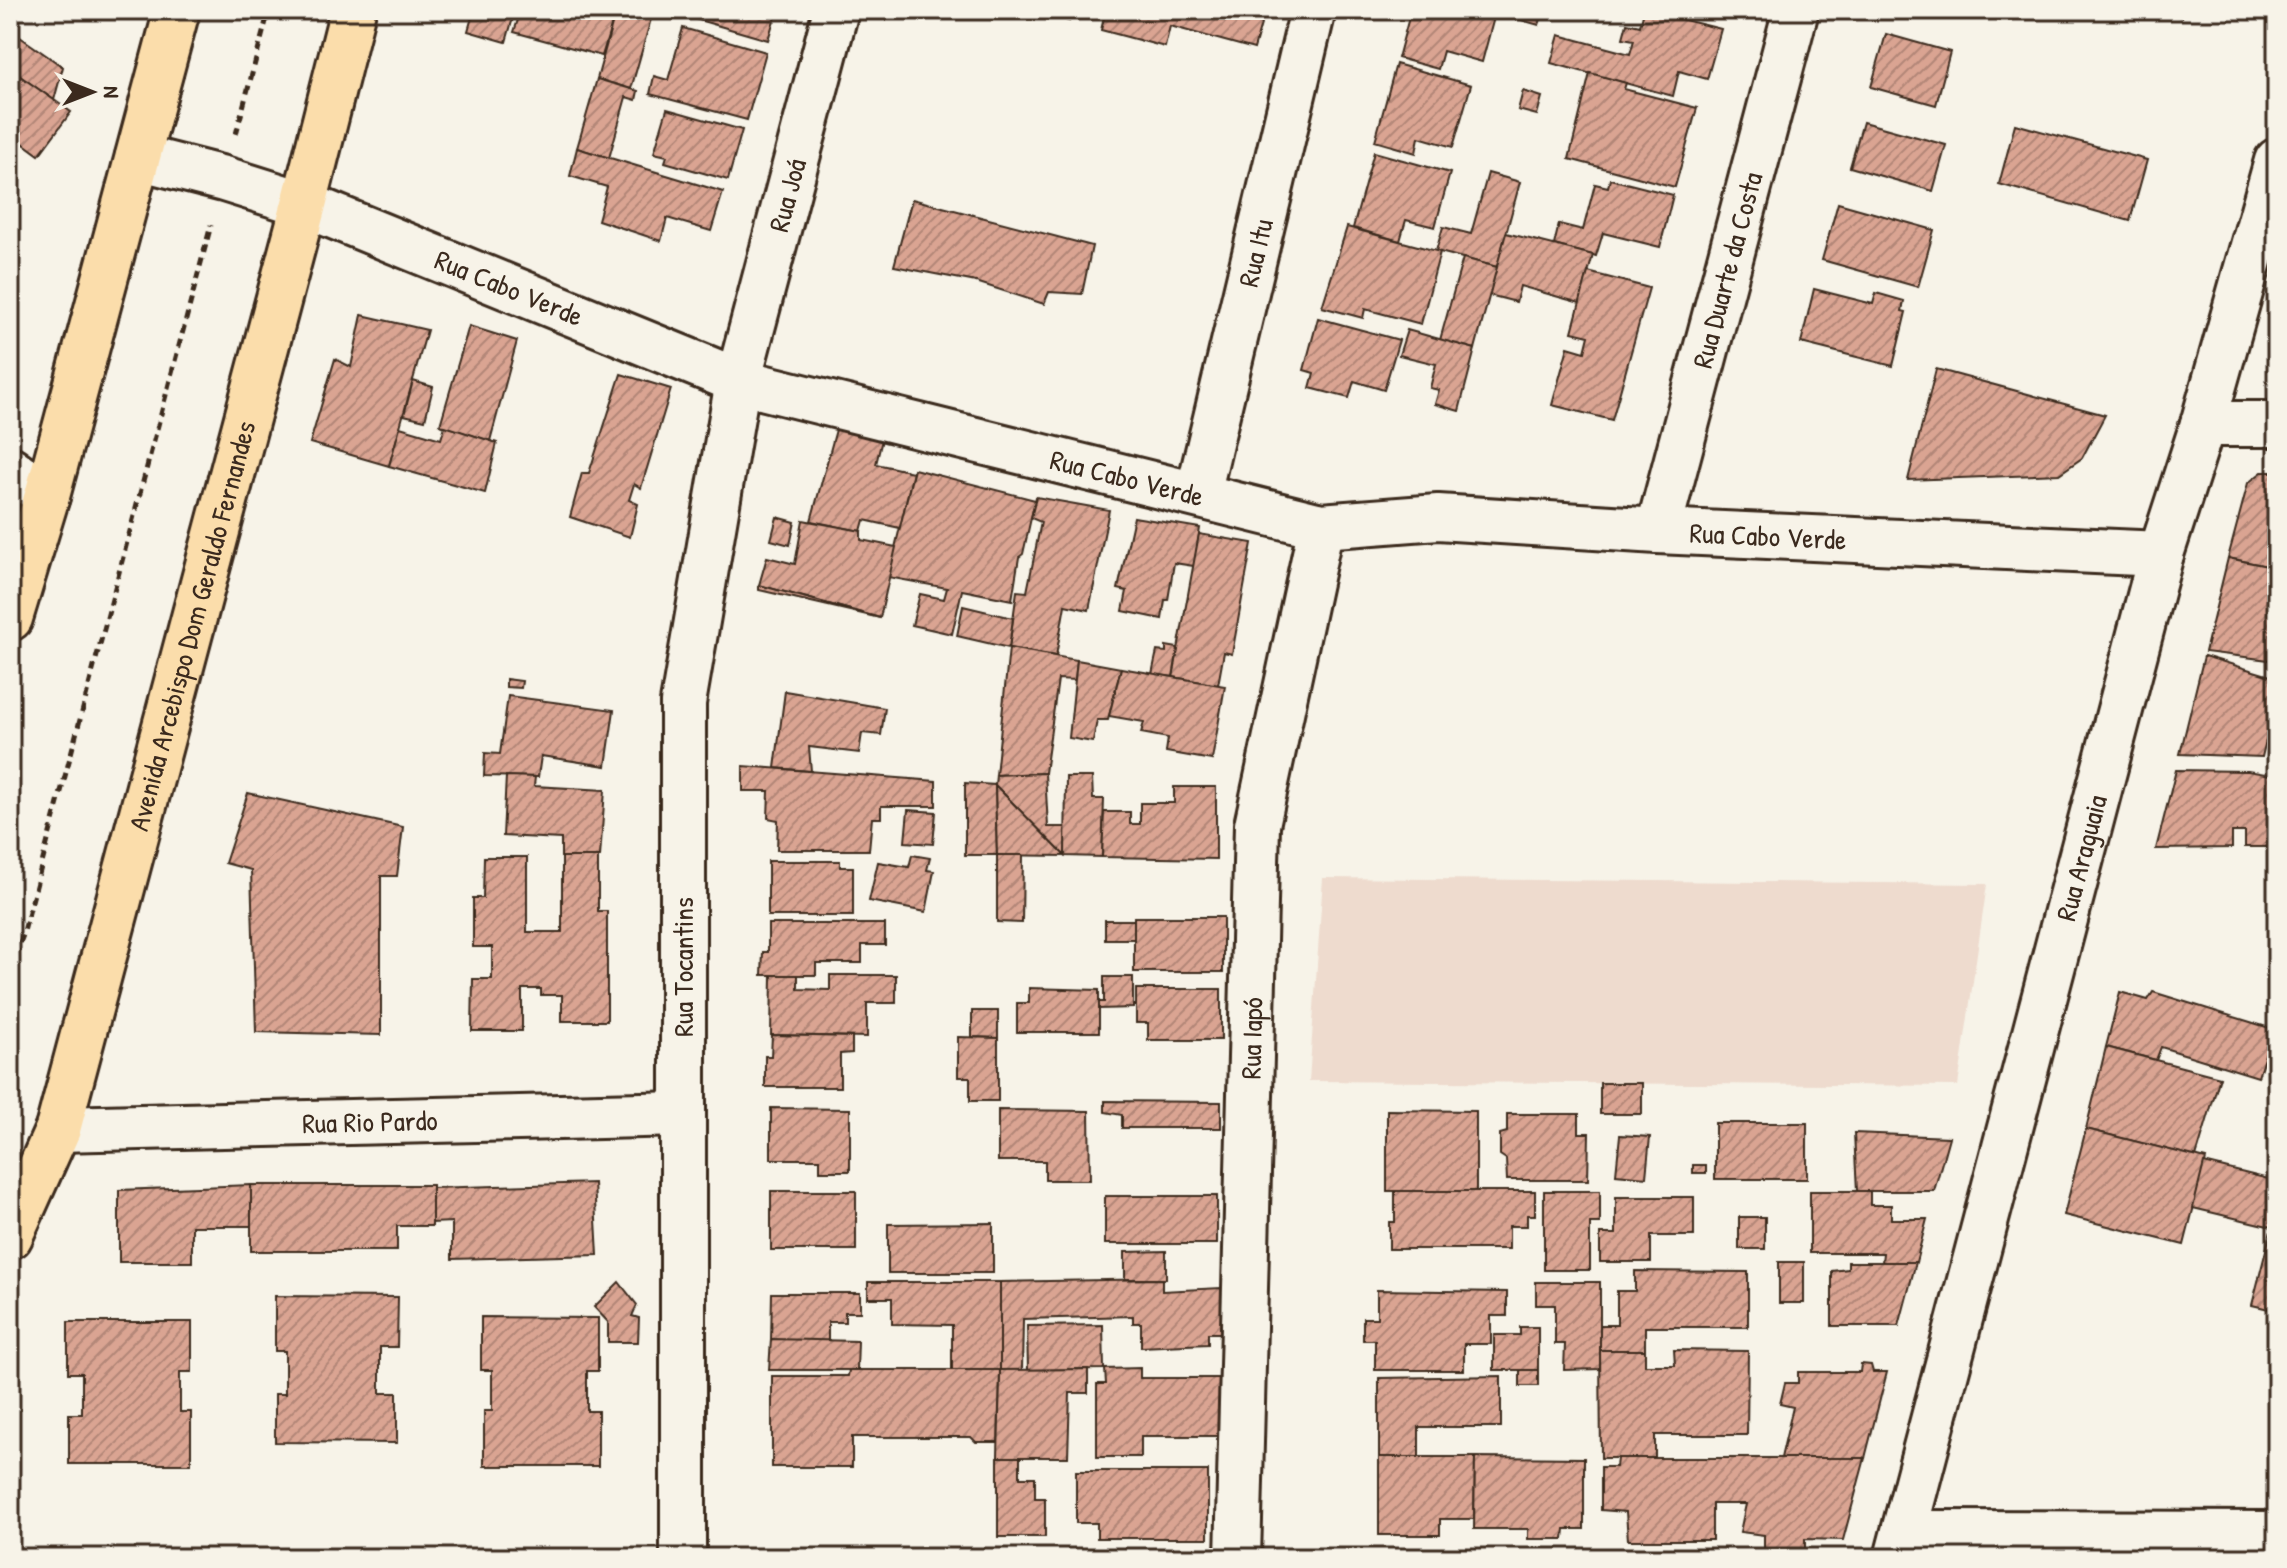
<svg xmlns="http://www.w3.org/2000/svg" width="2287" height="1568" font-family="'Patrick Hand',sans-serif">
<defs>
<pattern id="building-hatch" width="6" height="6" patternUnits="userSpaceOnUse" patternTransform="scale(2)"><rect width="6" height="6" fill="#daa492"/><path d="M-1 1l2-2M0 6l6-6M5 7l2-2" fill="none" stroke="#b28677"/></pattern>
</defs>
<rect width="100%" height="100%" fill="#f7f3e8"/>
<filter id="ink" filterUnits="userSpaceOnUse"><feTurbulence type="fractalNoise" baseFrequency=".0125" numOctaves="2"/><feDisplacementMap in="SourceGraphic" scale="16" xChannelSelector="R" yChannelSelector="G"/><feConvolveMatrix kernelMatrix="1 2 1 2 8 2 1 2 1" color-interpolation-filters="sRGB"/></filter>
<g filter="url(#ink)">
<polygon fill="#eedbce" points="1323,878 1987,884 1958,1086 1309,1081"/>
<g fill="url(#building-hatch)" stroke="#3b2a1e" stroke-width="2">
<polygon points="474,10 486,10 513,18 506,42 468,31"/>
<polygon points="521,10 616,10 602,56 514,32"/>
<polygon points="616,10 651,19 631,89 597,79"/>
<polygon points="664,10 777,10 768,40"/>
<polygon points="1048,10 1072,10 1069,21 1047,15"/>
<polygon points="1106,10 1265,10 1254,49 1170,26 1165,47 1101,30"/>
<polygon points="1411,10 1496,10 1482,62 1443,51 1438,69 1398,58"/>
<polygon points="1504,10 1544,10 1539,25 1503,15"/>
<polygon points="1644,10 1721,29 1707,79 1679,71 1673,96 1551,63 1559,35 1630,54 1634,40 1623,38 1627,23 1640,26"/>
<polygon points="2155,10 2183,10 2181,17"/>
<polygon points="683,28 766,52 747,120 650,94 654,76 668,80"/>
<polygon points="10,30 63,67 54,100 10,69"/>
<polygon points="1886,34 1950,52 1936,105 1871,87"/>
<polygon points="1396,64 1471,85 1453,147 1419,137 1416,153 1375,141"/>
<polygon points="10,69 71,112 39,155 17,139 10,149"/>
<polygon points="1590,73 1626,83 1624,89 1697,108 1675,187 1569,159"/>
<polygon points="597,79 638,91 636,100 626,97 609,158 577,148"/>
<polygon points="1523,91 1542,97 1537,115 1518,110"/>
<polygon points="667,109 742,130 728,180 665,162 667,156 654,153"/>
<polygon points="1863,122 1946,145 1933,191 1850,167"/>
<polygon points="2015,124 2147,160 2130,221 1999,184"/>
<polygon points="577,148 723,192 711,231 667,218 661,241 598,220 607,187 570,176"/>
<polygon points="1374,152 1450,173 1435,227 1406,220 1400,241 1353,228"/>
<polygon points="1488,173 1520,182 1497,267 1436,251 1443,227 1471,234"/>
<polygon points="1610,179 1673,195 1660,247 1603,233 1596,256 1554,245 1559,224 1583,230 1595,184 1608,187"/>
<polygon points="912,199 1092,246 1082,294 1049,292 1044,304 976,282 894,266"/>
<polygon points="1838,203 1934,230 1918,287 1822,260"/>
<polygon points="1347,227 1440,252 1421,324 1365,309 1363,318 1322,307"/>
<polygon points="1506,233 1593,255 1580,303 1520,286 1516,302 1489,295"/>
<polygon points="1463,258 1497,267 1475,349 1440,340"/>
<polygon points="1588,272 1649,288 1612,420 1552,405 1568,347 1585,352 1589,336 1572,332"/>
<polygon points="1814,289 1873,304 1876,293 1904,301 1902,311 1906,312 1893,366 1801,343"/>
<polygon points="362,315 427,330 389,466 310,443 335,359 351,367"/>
<polygon points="1318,318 1399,340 1384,390 1354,381 1349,398 1310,388 1314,373 1304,370"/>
<polygon points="469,326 517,341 490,441 440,425"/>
<polygon points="1407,330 1475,349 1459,411 1435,404 1439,390 1430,388 1436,364 1399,355"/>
<polygon points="1936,369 2105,415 2082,458 2059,474 1908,480"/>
<polygon points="621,374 671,389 641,488 634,484 629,500 638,504 630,537 570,517 582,473 589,473"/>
<polygon points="413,381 433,387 425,420 404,415"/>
<polygon points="840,415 886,423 876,464 913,472 900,528 864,520 861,531 811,521"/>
<polygon points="445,426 497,443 485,493 389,466 400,427 441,439"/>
<polygon points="914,469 1035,500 1023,554 1019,557 1012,600 962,590 952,634 912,625 920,594 944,599 947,588 888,577"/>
<polygon points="2262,472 2277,472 2277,568 2228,558 2248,483"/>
<polygon points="1036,497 1109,510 1089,610 1065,605 1056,656 1009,648 1017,591 1027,592 1041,522 1031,518"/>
<polygon points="777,517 795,522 790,545 771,540"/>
<polygon points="1134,517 1200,528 1194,566 1174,563 1168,600 1165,600 1162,619 1123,611 1127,591 1118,589"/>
<polygon points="803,520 861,531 861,540 896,547 880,618 759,585 767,557 795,564"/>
<polygon points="1199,534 1252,543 1232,654 1224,652 1218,685 1173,677"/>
<polygon points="2228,558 2277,568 2277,661 2205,652"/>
<polygon points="759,585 880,618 759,590"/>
<polygon points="963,606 1013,618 1009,648 957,636"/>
<polygon points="1166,646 1178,648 1173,677 1152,674 1157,651 1166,652"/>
<polygon points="1009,648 1077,660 1075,680 1058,679 1045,773 996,775"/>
<polygon points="2204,656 2277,678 2277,734 2268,732 2262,757 2180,754"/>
<polygon points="1077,660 1121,668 1108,720 1097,720 1093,742 1069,738"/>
<polygon points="1121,668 1225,686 1212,760 1166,752 1168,738 1141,733 1144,722 1109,716"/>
<polygon points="506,679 522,681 521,688 506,687"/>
<polygon points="785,691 885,708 881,735 862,733 859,753 809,747 811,771 775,768"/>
<polygon points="508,696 614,710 606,766 541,756 538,777 484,776 485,753 500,754"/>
<polygon points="743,766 936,781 936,806 881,806 881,818 872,818 869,850 777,850 778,820 768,818 769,791 743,791"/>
<polygon points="2176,770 2248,771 2277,776 2277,847 2245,847 2245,832 2232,832 2232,848 2156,849"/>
<polygon points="1045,773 1048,827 1066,827 1065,856 995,785 996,775"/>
<polygon points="506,776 535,777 534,786 605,790 600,857 561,857 561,839 503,836"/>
<polygon points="1066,777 1092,777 1093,799 1104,799 1102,857 1065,856"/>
<polygon points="965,783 995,785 997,855 965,855"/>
<polygon points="995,785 1065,856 997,855"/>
<polygon points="1174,787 1216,787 1216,859 1102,857 1104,812 1130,812 1130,824 1140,824 1140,803 1174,803"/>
<polygon points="248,793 403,827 397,876 381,876 381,1035 256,1032 251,870 225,863"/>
<polygon points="908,810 936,812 933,844 905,842"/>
<polygon points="912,855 930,858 927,870 934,871 926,912 869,901 878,862 909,867"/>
<polygon points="997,855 1023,855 1022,923 997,922"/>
<polygon points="484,857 527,857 527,932 562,932 562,857 598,857 598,911 607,911 607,1021 562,1021 562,995 541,995 541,989 522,989 522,1031 472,1031 473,979 492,979 492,947 473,947 473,898 483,898"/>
<polygon points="768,861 840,861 840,867 853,867 853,916 768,916"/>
<rect x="1134" y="917" width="89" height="55"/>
<rect x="1105" y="920" width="29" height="19"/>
<polygon points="768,924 885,924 885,945 862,945 862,963 816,963 816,975 762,975 763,952 768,952"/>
<polygon points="772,975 798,975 798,989 830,990 830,975 896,975 896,1003 867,1003 867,1037 771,1035"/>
<polygon points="1104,977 1133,977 1133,1008 1099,1009 1099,1002 1104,1002"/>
<polygon points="1029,988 1099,990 1099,1032 1017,1032 1017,1003 1029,1003"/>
<polygon points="1136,989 1221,989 1221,1040 1148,1040 1148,1023 1136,1023"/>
<polygon points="2120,992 2148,1000 2153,992 2273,1029 2258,1077 2161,1047 2156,1060 2106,1047"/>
<polygon points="972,1011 998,1011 998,1038 972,1037"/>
<polygon points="772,1035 852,1037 852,1053 840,1054 840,1087 765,1087 765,1056 771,1056"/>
<polygon points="958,1037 998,1038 998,1101 970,1101 970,1077 958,1077"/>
<polygon points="2106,1047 2220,1077 2196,1157 2086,1129"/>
<rect x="1600" y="1083" width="42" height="31"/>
<polygon points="1105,1101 1221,1102 1221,1128 1122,1128 1122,1115 1105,1112"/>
<polygon points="771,1108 850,1109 850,1171 820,1171 820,1159 771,1159"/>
<polygon points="998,1110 1089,1111 1090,1180 1045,1180 1045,1161 998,1161"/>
<polygon points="1387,1110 1476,1111 1476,1191 1387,1191"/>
<polygon points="1507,1114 1579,1114 1579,1133 1589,1133 1588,1180 1507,1180 1506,1159 1500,1155 1500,1134 1507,1132"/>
<rect x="1715" y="1123" width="92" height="56"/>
<polygon points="2086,1129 2206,1159 2184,1245 2064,1215"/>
<polygon points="1854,1133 1949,1137 1934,1191 1857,1191"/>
<polygon points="1620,1135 1650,1137 1646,1177 1616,1174"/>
<polygon points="2204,1163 2277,1181 2277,1311 2252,1305 2272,1227 2193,1208"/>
<rect x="1693" y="1165" width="13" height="8"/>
<polygon points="594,1183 598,1255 452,1259 452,1222 432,1223 432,1188"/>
<polygon points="251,1185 251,1226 192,1226 192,1262 119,1262 119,1190"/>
<polygon points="251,1185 432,1185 432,1226 397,1226 397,1251 251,1251"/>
<rect x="771" y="1191" width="85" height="59"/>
<polygon points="1395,1191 1535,1191 1535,1215 1527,1215 1527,1226 1509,1226 1509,1249 1389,1249 1389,1222 1395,1222"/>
<polygon points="1544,1191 1600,1191 1600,1223 1590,1223 1590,1270 1544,1270"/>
<polygon points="1810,1191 1870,1191 1870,1205 1891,1205 1891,1219 1927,1219 1916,1262 1882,1262 1883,1253 1810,1253"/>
<rect x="1105" y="1196" width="112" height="48"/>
<polygon points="1616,1197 1694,1197 1694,1236 1651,1236 1651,1262 1600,1262 1600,1234 1616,1234"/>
<rect x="1739" y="1217" width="26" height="32"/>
<polygon points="993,1223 993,1273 888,1273 888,1224"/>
<polygon points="1166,1251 1166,1279 1125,1279 1125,1252"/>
<rect x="1779" y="1262" width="25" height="41"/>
<polygon points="1848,1262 1916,1262 1899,1326 1832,1326 1832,1271 1848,1269"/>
<polygon points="1635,1271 1748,1272 1748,1327 1645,1327 1645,1350 1600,1350 1600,1325 1617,1325 1617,1291 1635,1291"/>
<polygon points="1162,1279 1162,1291 1221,1288 1221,1333 1208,1333 1208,1344 1141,1347 1141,1323 1133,1323 1133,1316 1023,1319 1022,1370 1000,1370 1000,1282"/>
<polygon points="619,1282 637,1305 632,1316 639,1318 638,1342 608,1342 608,1322 594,1307"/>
<polygon points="868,1282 1000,1282 1000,1370 952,1370 952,1325 892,1324 892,1298 868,1298"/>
<polygon points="1536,1282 1600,1282 1600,1369 1564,1370 1565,1344 1555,1344 1555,1305 1536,1305"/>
<polygon points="1377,1290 1507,1292 1507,1316 1491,1316 1491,1344 1464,1344 1464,1370 1375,1370 1375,1340 1363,1340 1363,1318 1377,1318"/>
<polygon points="772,1293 860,1293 860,1312 845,1312 845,1322 828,1322 828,1341 771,1340"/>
<polygon points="275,1296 398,1297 397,1347 380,1347 380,1393 397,1393 397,1443 275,1442 275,1394 285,1394 285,1351 275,1351"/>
<polygon points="481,1317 598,1318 598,1371 587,1371 587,1411 598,1411 598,1466 484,1466 484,1411 492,1411 492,1370 481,1370"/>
<polygon points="68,1322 192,1322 192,1372 180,1372 180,1412 191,1412 191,1464 69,1464 69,1414 82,1414 82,1373 68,1373"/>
<polygon points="1103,1325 1104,1369 1028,1370 1027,1326"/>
<polygon points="1520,1327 1538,1327 1538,1370 1494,1370 1494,1335 1520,1335"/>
<polygon points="771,1339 858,1341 857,1370 769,1370"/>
<polygon points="1600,1350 1645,1350 1645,1365 1675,1365 1674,1350 1748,1351 1747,1435 1655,1435 1655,1458 1601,1458"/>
<polygon points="1861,1364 1871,1365 1873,1372 1887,1372 1865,1458 1781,1458 1793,1407 1780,1404 1785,1383 1798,1383 1798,1372 1860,1372"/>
<polygon points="1140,1368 1140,1378 1224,1378 1224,1436 1141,1436 1141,1457 1097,1457 1097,1384 1106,1384 1105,1369"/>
<polygon points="1088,1369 1088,1393 1070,1393 1068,1457 998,1457 1000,1370"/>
<polygon points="849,1370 1000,1370 998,1442 976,1442 971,1437 852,1437 852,1467 772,1467 772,1376 848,1376"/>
<rect x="1520" y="1370" width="18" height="16"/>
<polygon points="1501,1376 1501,1427 1419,1427 1419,1457 1379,1457 1379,1378"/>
<polygon points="998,1457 1020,1457 1020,1477 1035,1477 1035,1498 1045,1498 1045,1537 998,1537"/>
<polygon points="1379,1457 1475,1457 1474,1519 1440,1519 1440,1535 1379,1535"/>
<polygon points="1475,1457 1584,1458 1584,1529 1565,1529 1564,1539 1528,1539 1528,1529 1474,1529"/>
<polygon points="1617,1458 1865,1458 1843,1540 1805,1539 1805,1558 1764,1558 1764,1535 1740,1532 1746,1504 1712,1504 1712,1540 1628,1540 1626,1512 1601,1510 1601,1467 1616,1467"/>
<polygon points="1076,1471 1208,1471 1208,1538 1097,1538 1097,1523 1076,1523"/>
</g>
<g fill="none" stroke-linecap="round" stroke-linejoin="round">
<g stroke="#3b2a1e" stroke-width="50">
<g id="street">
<path id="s1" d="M 138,157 L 224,179 L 304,204 L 738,381 L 1321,526 L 1438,517 L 1658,531 L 2161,554"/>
<polyline points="2203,424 2277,424"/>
<polyline points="10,469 47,496"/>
<path id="s2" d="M 1198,494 L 1313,10"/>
<path id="s3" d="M 1658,531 L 1796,10"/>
<path id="s4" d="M 58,1129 L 683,1114"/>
<path id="s5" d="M 683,1558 L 683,703 L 738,381 L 836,10"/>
<path id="s6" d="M 1238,1558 L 1257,825 L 1321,526"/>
</g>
</g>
<g stroke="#3b2a1e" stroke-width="50">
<g id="secondary">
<polyline points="1904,1533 2277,1534"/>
<path id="s7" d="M 1897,1558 L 2161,554 L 2203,424 L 2277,161"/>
</g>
</g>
<g stroke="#3b2a1e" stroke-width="50">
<g id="primary">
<polyline points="10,618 47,496 177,10"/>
<path id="s8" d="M 10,1236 L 58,1129 L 304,204 L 353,10"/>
</g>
</g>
<g stroke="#3b2a1e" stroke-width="5" stroke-dasharray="8 6" stroke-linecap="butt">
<polyline points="236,134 269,10"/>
<polyline points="10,969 23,935 211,225"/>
</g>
<use href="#street" stroke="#f7f3e8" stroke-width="44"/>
<use href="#secondary" stroke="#f7f3e8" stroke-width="44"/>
<use href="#primary" stroke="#fbddab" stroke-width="44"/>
</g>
</g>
<g text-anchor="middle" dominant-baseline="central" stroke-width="6" stroke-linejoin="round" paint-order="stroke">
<g font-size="28" fill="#3b2a1e" stroke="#f7f3e8">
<text stroke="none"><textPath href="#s5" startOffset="1374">Rua Joá</textPath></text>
<text stroke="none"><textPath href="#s2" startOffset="248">Rua Itu</textPath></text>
<text stroke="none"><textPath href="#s3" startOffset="270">Rua Duarte da Costa</textPath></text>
<text stroke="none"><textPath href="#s1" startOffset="394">Rua Cabo Verde</textPath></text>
<text stroke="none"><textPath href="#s1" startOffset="1042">Rua Cabo Verde</textPath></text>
<text stroke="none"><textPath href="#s1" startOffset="1690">Rua Cabo Verde</textPath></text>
<text stroke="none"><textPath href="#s8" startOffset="638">Avenida Arcebispo Dom Geraldo Fernandes</textPath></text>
<text stroke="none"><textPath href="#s7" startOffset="724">Rua Araguaia</textPath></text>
<text transform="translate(683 967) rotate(-90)">Rua Tocantins</text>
<text stroke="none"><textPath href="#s6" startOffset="520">Rua Iapó</textPath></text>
<text stroke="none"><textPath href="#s4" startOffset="312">Rua Rio Pardo</textPath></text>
</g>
</g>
<rect width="2287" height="1568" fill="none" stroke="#f7f3e8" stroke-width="40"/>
<rect x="20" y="20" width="2247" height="1528" fill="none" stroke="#3b2a1e" stroke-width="3" filter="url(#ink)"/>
<g transform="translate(92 92) rotate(90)" stroke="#f7f3e8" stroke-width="6" paint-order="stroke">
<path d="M0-6L14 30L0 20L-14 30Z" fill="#3b2a1e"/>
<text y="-12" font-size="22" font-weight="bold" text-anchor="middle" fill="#3b2a1e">N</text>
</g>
</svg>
